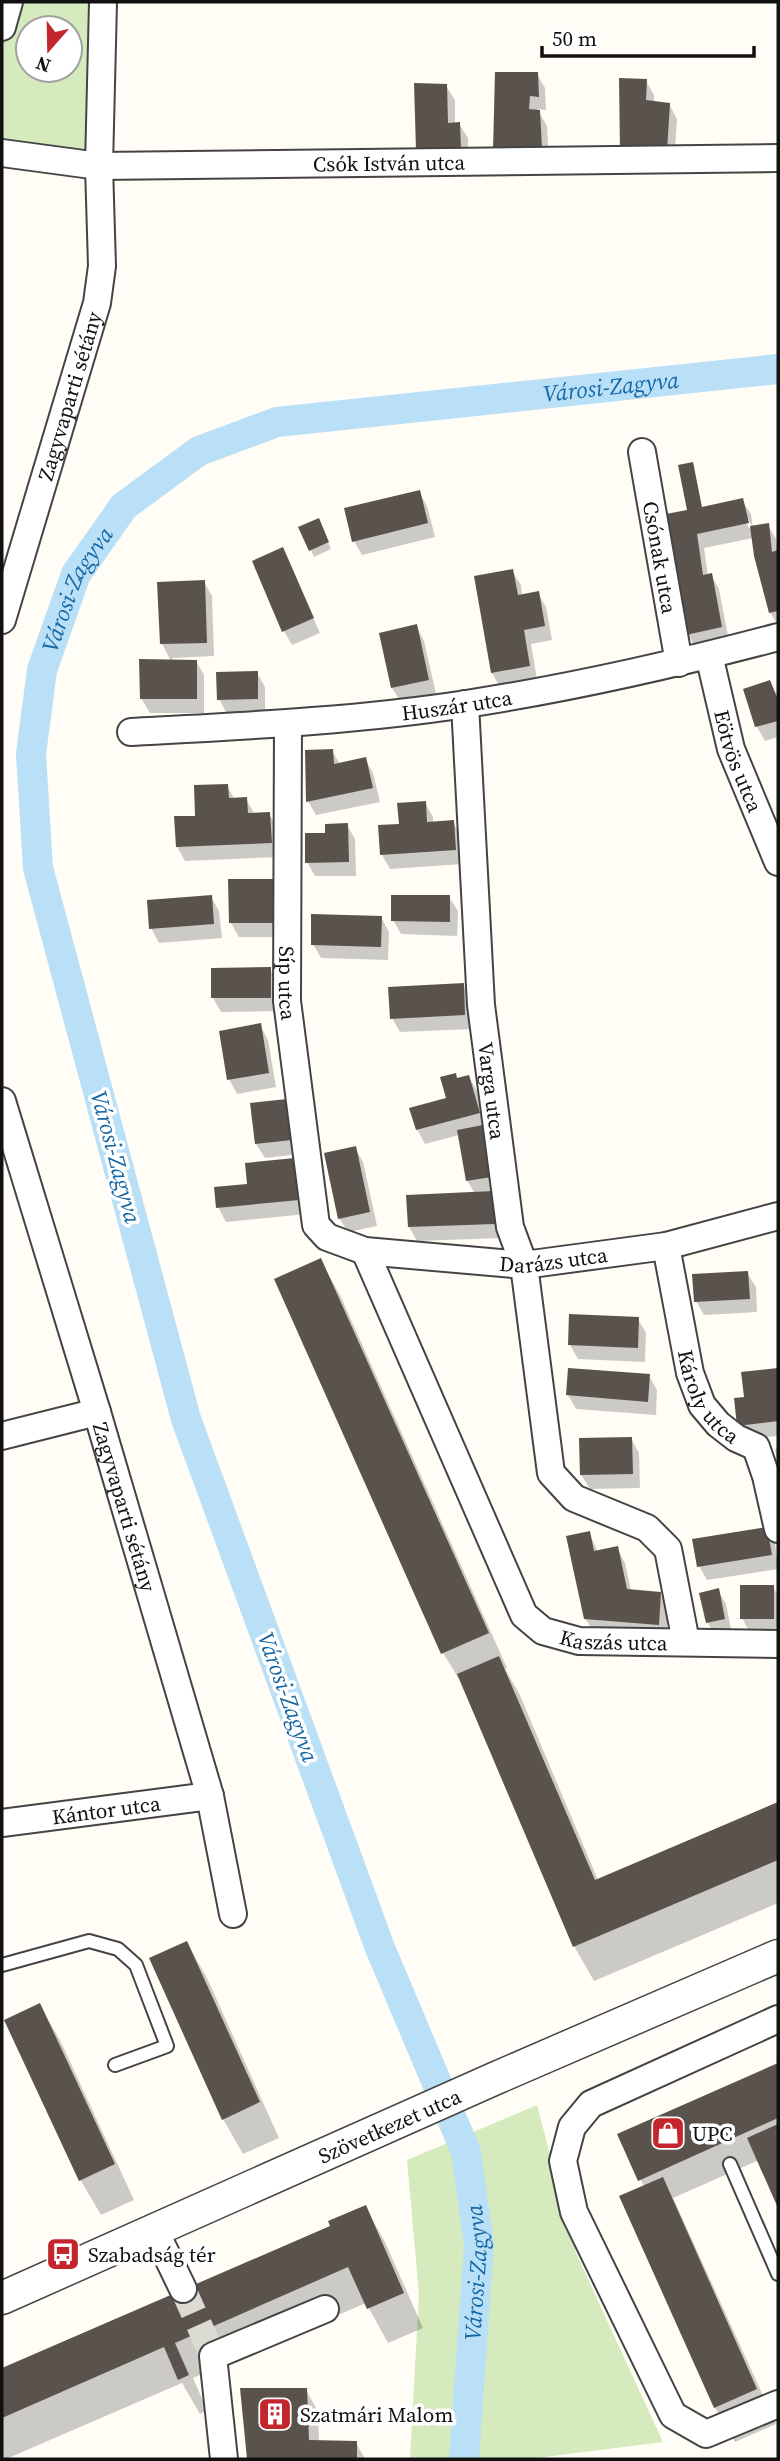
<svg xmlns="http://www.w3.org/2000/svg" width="780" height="2461" font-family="'Source Serif 4',serif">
<rect width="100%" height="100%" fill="#fffdf5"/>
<g fill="#d5ebbd" fill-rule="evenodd">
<path d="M 9,2 L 103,2 L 99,166 L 2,153 L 2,27 ZM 28,28 L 70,28 L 70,70 L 28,70 Z"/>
<polygon points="537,2105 576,2253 663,2442 529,2459 410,2459 419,2294 407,2160"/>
</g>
<g fill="#0003" fill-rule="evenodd">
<polygon points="537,74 545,88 546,110 537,109 547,126 549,163 494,151"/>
<polygon points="621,80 646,81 654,95 654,103 669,104 677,119 674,165"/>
<polygon points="446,86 455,100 455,124 459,124 468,138 468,164 426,164"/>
<path d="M 692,464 L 695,468 L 693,468 L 702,516 L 742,500 L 751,514 L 753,528 L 768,525 L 776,539 L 778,552 L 778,626 L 770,612 L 753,538 L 704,548 L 708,576 L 711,575 L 719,589 L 729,641 L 696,649 L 688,634 L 689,511 ZM 746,515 L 753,528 L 749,528 L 743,517 Z"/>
<polygon points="419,492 427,506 435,537 362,555 354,541"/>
<polygon points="322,527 331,549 314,557 311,550"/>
<polygon points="283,549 320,633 292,645 284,631"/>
<polygon points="512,571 521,585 522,596 538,593 546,607 552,640 531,644 537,680 500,687 492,673"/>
<polygon points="204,582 212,596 214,656 172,658 172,661 196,661 204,675 204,713 150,713 141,698 171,661 162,644"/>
<polygon points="416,626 424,641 436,694 401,702 392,688"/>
<polygon points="257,673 265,687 265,713 227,714 219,699"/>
<polygon points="770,682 778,697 778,737 765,741 757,727 745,690"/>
<polygon points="332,751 340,764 365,759 373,773 380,802 316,815 308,801"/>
<polygon points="227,786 235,800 246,799 255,815 269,814 278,828 279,857 185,861 177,847 197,817"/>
<polygon points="425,803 433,817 433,823 453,822 461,836 463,864 390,869 382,855 401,826"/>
<polygon points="347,825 355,839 356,876 315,876 307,862"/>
<polygon points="272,881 280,895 280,937 239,937 231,923"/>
<polygon points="211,897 219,911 222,938 159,943 151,928"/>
<polygon points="449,897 458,911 457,936 401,934 393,920"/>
<polygon points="381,917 389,932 388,960 321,958 313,944"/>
<polygon points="270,969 278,983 279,1011 221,1012 213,998"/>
<polygon points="463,985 471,999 472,1029 400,1032 392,1018"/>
<polygon points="260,1025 268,1040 276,1087 237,1094 229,1079"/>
<polygon points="469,1077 477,1091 487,1127 483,1128 490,1142 502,1238 417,1241 409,1227 475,1194 467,1180 459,1135 425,1144 417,1129 449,1099 458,1080"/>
<polygon points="286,1101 299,1154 265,1158 256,1144 252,1105"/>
<polygon points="355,1148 363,1162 377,1226 348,1232 339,1218"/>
<polygon points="303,1174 306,1214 226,1222 218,1207 249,1186"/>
<polygon points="320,1260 340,1295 507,1668 505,1669 519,1693 598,1880 778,1804 778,1903 594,1981 574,1946 464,1687 443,1653 276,1280"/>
<polygon points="747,1273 756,1287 757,1312 704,1315 696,1301"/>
<polygon points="638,1319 646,1333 645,1362 578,1359 570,1345"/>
<polygon points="778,1369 778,1436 747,1439 739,1425 746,1399 743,1373"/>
<polygon points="649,1376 657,1390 656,1415 576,1409 568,1395"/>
<polygon points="631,1438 639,1453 640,1488 590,1489 581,1475"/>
<polygon points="778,1448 778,1467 775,1449"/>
<polygon points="766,1529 775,1543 778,1569 707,1580 699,1566"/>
<polygon points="589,1533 598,1552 617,1548 625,1563 631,1591 660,1594 668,1608 666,1639 594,1633 585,1618"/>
<polygon points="773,1586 778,1596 778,1633 750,1633 742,1618"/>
<polygon points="718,1590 726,1604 732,1634 716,1637 708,1623 701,1594"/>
<polygon points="187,1943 207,1978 279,2138 243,2154 223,2119"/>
<polygon points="40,2006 60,2040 134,2200 101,2215 81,2181 6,2021"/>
<polygon points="778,2065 778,2204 759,2160 673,2198 776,2424 735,2442 715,2408 644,2187 620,2135"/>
<polygon points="365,2207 385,2242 423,2328 388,2343 366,2303 193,2378 207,2410 200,2414 182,2383 6,2459 2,2459 2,2370 332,2227"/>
<polygon points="242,2390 306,2390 318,2411 319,2442 356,2443 365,2459 249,2459"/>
</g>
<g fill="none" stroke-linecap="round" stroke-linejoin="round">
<path stroke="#b9e0f7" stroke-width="30" id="s1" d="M 464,2459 L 479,2244 L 466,2152 L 380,1948 L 186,1419 L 38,868 L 31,754 L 42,670 L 76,574 L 124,506 L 199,451 L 277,422 L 778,369"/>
</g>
<g fill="#5a524d">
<polygon points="495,72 538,72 539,97 530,96 529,109 540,110 542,149 493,151"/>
<polygon points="619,78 647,79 646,100 670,103 667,151 620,152"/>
<polygon points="414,83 447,84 448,123 460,122 461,150 416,151"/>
<polygon points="693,462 702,507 743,498 749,523 697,534 703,575 712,573 722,627 686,635 666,514 687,510 678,465"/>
<polygon points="420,490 428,523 352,542 344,508"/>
<polygon points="319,518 329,542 309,551 298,527"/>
<polygon points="769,523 772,552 778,550 778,611 769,613 754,556 750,526"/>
<polygon points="283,547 314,618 282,632 252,561"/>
<polygon points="513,569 518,595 539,591 545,626 524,630 530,666 491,673 474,576"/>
<polygon points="205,580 207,643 160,644 157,582"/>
<polygon points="417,624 429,680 391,688 379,633"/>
<polygon points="139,659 197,660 197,699 140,699"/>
<polygon points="258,671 258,699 217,700 216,672"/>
<polygon points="770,680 778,700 778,721 755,727 743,689"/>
<polygon points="333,749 334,764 366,757 373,788 306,802 305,750"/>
<polygon points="228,784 229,798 247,797 248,813 270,812 272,843 176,847 174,816 195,816 194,785"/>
<polygon points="426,801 427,822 454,820 456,850 380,855 378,825 399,824 397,803"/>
<polygon points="348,823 349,862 305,863 305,833 325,833 325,824"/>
<polygon points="228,879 273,879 273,923 229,923"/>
<polygon points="212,895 214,924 149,929 147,900"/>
<polygon points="391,895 450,895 450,922 391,921"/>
<polygon points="311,914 382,916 381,947 311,945"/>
<polygon points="271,967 271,998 211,998 211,968"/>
<polygon points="464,983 465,1015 390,1019 388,987"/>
<polygon points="261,1023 269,1073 227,1080 219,1031"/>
<polygon points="456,1073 457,1078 469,1075 480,1113 416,1130 409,1108 446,1098 440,1077"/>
<polygon points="287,1099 292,1140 255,1144 250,1103"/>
<polygon points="483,1125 492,1177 466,1181 457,1130"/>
<polygon points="356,1146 370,1212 338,1219 324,1153"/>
<polygon points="295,1158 299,1200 216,1208 214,1187 247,1184 245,1163"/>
<polygon points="494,1191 495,1224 408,1227 406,1195"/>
<polygon points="321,1258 489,1633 441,1654 274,1279"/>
<polygon points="748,1271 750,1299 694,1302 692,1274"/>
<polygon points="569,1314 639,1317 638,1348 568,1345"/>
<polygon points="568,1368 650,1374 648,1402 566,1395"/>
<polygon points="778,1368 778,1421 737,1426 734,1398 744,1397 741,1372"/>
<polygon points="632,1437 633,1474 580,1475 579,1438"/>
<polygon points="767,1527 772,1555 697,1567 692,1539"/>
<polygon points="590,1531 594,1551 618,1546 627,1589 661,1592 659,1625 584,1619 566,1536"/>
<rect x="740" y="1585" width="34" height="34"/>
<polygon points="719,1588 725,1619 706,1623 699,1593"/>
<polygon points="499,1656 595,1880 778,1802 778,1860 573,1947 457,1674"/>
<polygon points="187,1941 260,2102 222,2120 149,1958"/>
<polygon points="40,2003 115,2164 79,2181 4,2020"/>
<polygon points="778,2063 778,2118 638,2181 617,2134"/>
<polygon points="778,2124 778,2208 747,2138"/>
<polygon points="663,2177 757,2389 714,2408 619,2196"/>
<polygon points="366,2205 404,2293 367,2309 348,2267 175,2343 189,2375 178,2380 164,2347 2,2418 2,2368 330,2226 328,2221"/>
<polygon points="240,2388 307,2388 309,2440 357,2441 357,2459 247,2459"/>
</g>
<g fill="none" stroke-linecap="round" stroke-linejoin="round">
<polyline stroke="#dbdad3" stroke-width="26" stroke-dasharray="26 13" stroke-linecap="butt" points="183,2289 213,2356"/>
<g stroke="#444" stroke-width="16">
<g id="service">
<polyline points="2,1965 89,1941 118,1949 136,1965 167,2046 115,2065"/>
<polyline points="730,2164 778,2274"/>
</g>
</g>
<g stroke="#444" stroke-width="30">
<g id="minor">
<polyline points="2,27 9,2"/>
<path id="s2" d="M 2,153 L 99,166 L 778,158"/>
<path id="s3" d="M 642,452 L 679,663"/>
<path id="s4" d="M 2,620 L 97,303 L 102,266 L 99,166 L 103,2"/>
<path id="s5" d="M 709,655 L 731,749 L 778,862"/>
<path id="s6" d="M 465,704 L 481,1005 L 510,1227 L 524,1265 L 551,1473 L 574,1498 L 647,1528 L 668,1549 L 686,1642"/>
<path id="s7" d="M 288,724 L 287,1001 L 316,1225 L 327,1237 L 365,1251 L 524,1265 L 666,1246 L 778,1216"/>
<path id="s8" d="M 131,732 C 242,726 355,721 466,704 C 570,688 676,664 778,637"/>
<path id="s9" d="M 2,1101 L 97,1412 L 210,1796 L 233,1914"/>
<path id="s10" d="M 666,1246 L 690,1373 L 702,1405 L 718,1424 L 736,1438 L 756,1447 L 766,1476 L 778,1529"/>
<path id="s11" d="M 365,1251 L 524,1615 L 543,1631 L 579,1641 L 778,1644"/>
<polyline points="2,1436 97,1412"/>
<path id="s12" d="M 2,1823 L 210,1796"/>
<polyline points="778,2019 591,2104 572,2127 563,2161 574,2212 673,2415 706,2434 778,2404"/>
<polyline points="155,2231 183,2289"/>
<polyline points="224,2459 213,2356 325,2309"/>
</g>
</g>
<g stroke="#444" stroke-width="35">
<g id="tertiary">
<path id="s13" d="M 2,2298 L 496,2078 L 778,1956"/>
</g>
</g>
<use href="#service" stroke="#fff" stroke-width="12"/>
<use href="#minor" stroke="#fff" stroke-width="26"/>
<use href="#tertiary" stroke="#fff" stroke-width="32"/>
</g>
<defs>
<g id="shop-square" transform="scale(1.75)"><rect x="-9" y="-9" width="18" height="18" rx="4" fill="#c4262e" stroke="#fff"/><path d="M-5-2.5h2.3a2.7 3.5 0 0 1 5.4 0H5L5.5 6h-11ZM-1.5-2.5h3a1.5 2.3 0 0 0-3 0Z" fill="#fff"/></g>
<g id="bus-square" transform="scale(1.75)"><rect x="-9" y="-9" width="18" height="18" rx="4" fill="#c4262e" stroke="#fff"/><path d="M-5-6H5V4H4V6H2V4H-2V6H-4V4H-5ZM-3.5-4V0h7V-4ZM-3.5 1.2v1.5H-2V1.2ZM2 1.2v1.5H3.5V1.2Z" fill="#fff"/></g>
<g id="building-square" transform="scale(1.75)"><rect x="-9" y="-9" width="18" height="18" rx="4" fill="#c4262e" stroke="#fff"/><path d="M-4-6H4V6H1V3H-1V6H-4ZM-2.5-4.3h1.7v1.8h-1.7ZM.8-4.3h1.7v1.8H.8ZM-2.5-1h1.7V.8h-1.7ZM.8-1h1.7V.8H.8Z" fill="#fff"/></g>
</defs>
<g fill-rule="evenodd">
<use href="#shop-square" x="668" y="2133"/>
<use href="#bus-square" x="63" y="2254"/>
<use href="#building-square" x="275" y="2414"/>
</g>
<g text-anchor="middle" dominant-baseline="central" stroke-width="7" stroke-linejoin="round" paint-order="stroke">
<g font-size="21" fill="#111" stroke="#fff">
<text stroke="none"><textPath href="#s2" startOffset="388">Csók István utca</textPath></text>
<text stroke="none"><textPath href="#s4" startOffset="234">Zagyvaparti sétány</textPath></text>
<text stroke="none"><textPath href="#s3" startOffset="107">Csónak utca</textPath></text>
<text stroke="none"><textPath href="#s8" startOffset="327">Huszár utca</textPath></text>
<text stroke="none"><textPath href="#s5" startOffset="110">Eötvös utca</textPath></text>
<text stroke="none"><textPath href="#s7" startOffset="259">Síp utca</textPath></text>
<text stroke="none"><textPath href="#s6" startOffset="388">Varga utca</textPath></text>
<text stroke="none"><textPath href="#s7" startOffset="749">Darázs utca</textPath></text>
<text stroke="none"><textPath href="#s10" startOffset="159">Károly utca</textPath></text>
<text stroke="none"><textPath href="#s9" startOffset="424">Zagyvaparti sétány</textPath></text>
<text stroke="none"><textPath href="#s11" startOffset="494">Kaszás utca</textPath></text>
<text stroke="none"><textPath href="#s12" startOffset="105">Kántor utca</textPath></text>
<text stroke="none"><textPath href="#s13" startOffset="424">Szövetkezet utca</textPath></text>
</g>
<g font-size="21" fill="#111" stroke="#fff" text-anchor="start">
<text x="692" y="2133">UPC</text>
<text x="88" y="2254">Szabadság tér</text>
<text x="300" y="2414">Szatmári Malom</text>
</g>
<g font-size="23" font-style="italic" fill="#1768a6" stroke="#fff">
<text stroke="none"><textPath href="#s1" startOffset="2560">Városi-Zagyva</textPath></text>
<text stroke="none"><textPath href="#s1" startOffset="1951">Városi-Zagyva</textPath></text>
<text transform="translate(116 1157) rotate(75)">Városi-Zagyva</text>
<text transform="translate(288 1697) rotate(70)">Városi-Zagyva</text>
<text stroke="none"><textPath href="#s1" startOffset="187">Városi-Zagyva</textPath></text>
</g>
</g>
<rect width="780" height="2461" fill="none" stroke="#111111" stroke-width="7"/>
<g transform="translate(49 49) rotate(200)"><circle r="33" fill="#ffffff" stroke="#a0a0a0" stroke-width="2"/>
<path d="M0-5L12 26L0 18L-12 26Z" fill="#c4262e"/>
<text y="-10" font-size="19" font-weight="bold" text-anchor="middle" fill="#111111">N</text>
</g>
<path d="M542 46v10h212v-10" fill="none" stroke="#111111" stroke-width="3.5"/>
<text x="552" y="46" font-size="21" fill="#111111" stroke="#ffffff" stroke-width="5" paint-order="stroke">50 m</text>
</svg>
